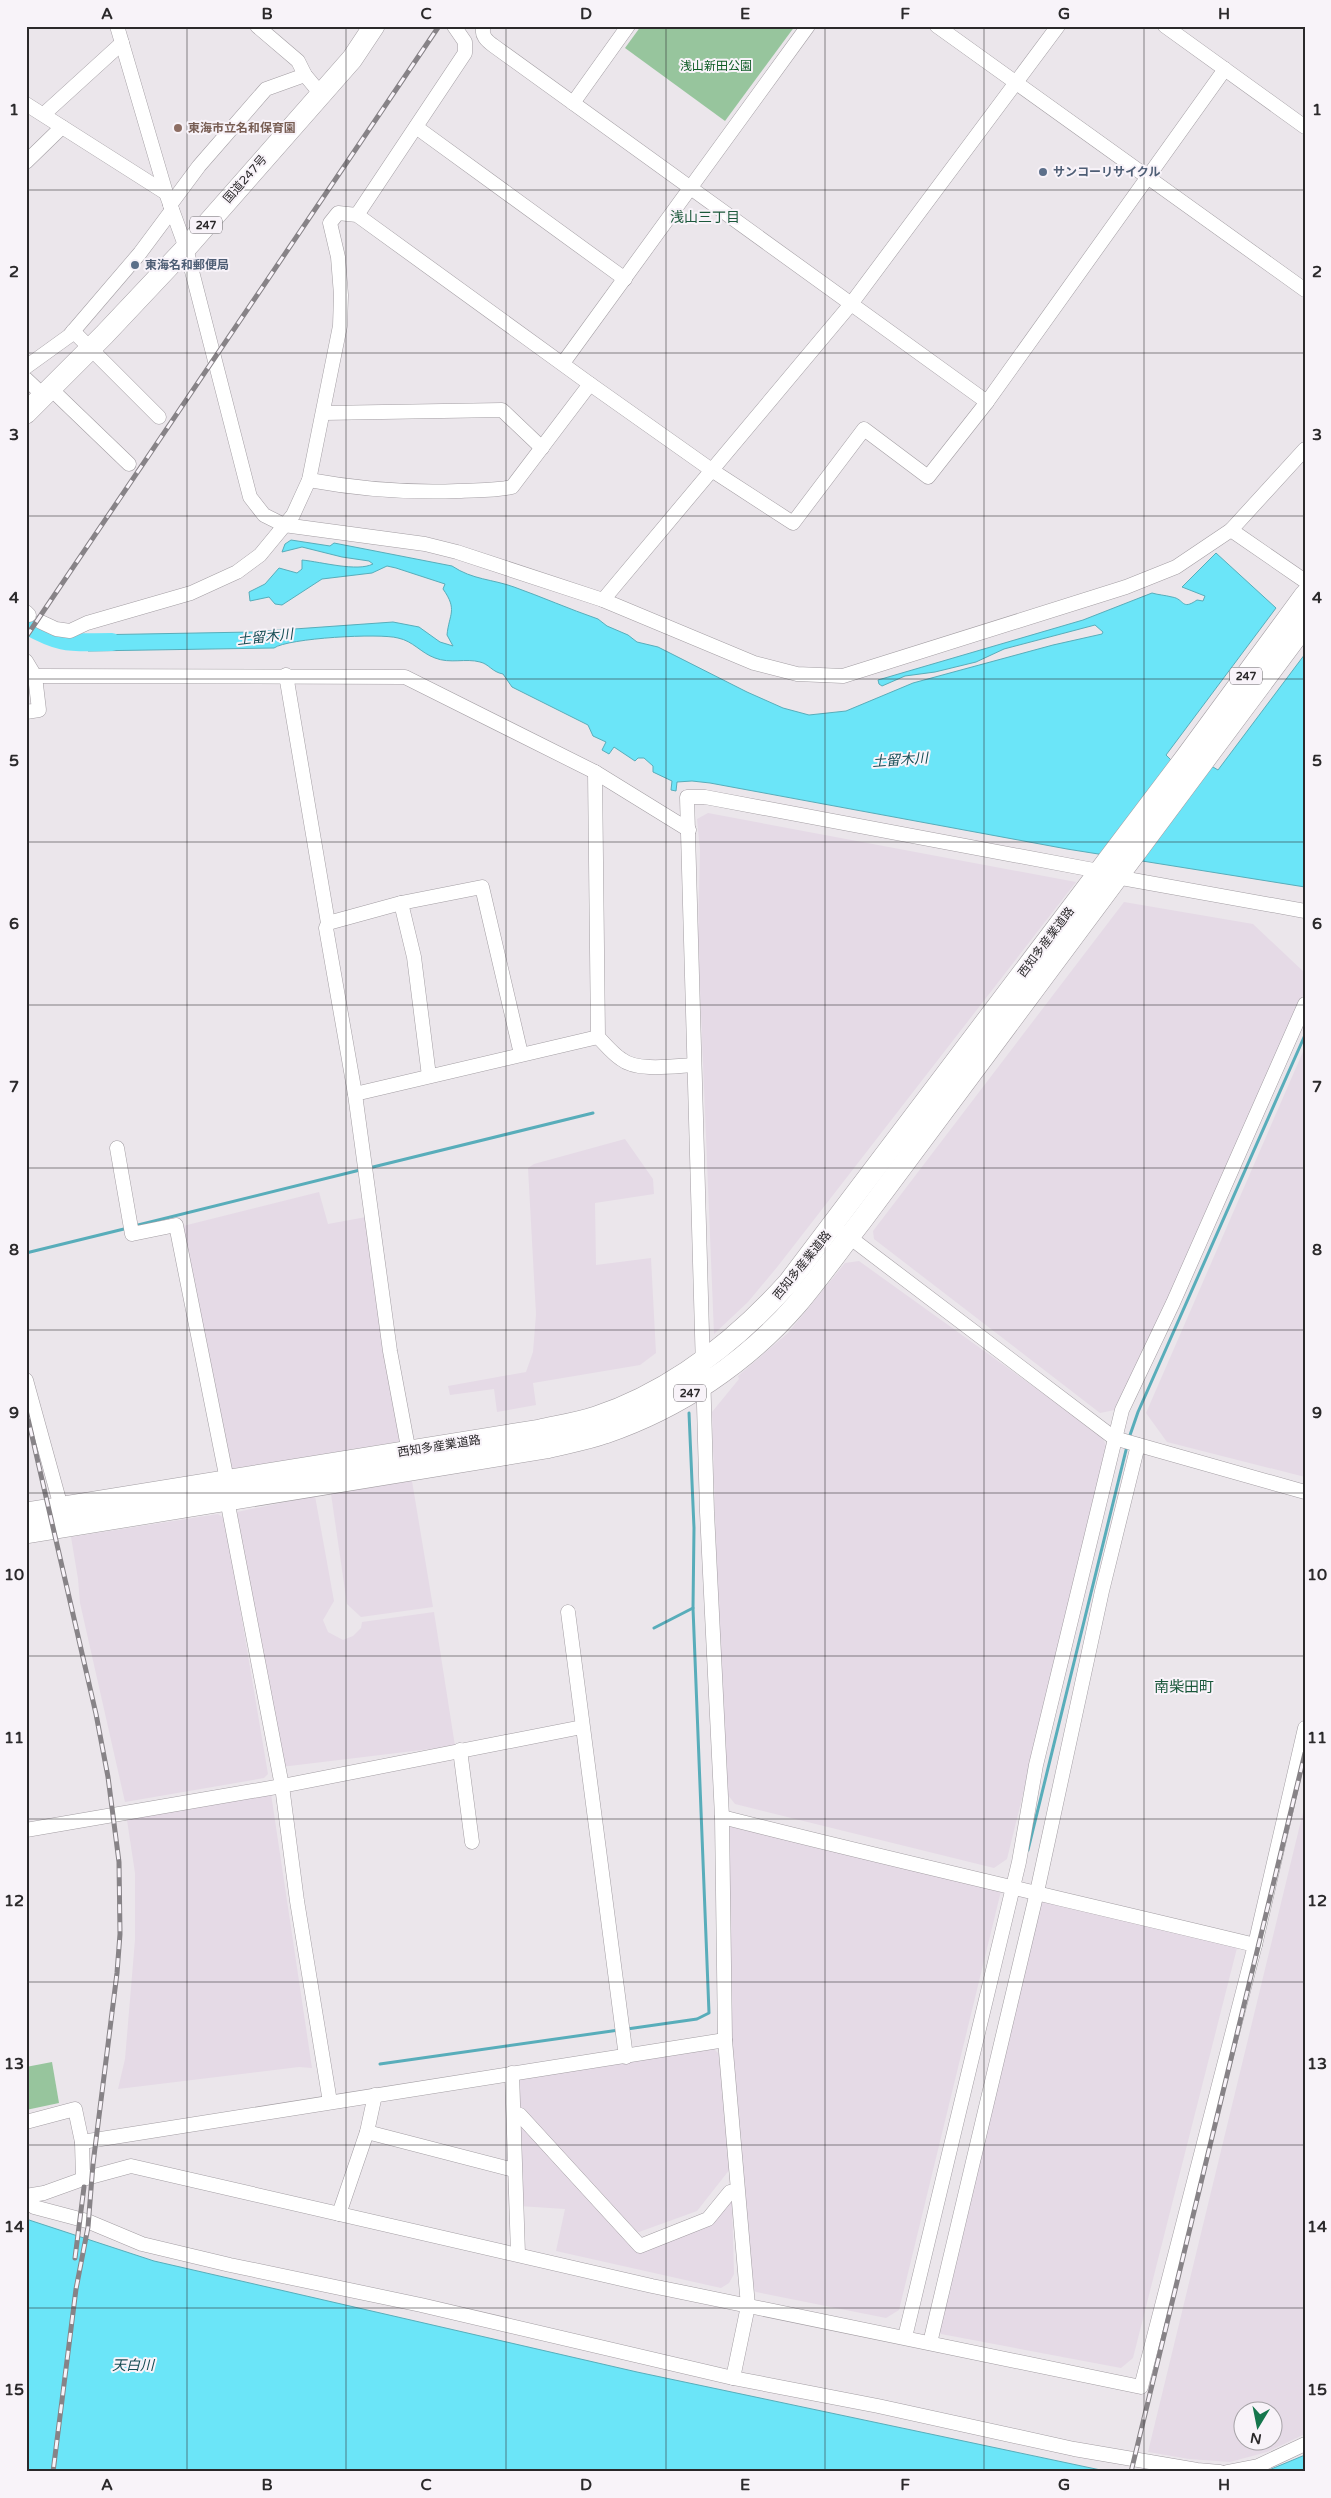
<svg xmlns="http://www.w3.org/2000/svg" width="1331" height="2498" font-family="'Varela Round','Noto Sans JP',sans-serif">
<rect width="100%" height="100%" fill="#ebe6eb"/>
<g fill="#e5dae6" fill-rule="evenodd">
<polygon points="708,813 1076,882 778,1266 748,1302 714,1334 698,939 700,850 697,819"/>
<polygon points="1124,902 1253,924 1305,973 1305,991 1120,1409 1100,1413 874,1239 873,1231"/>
<polygon points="1305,1047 1305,1477 1167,1442 1146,1413"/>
<polygon points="625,1139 653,1179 654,1194 595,1203 596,1265 651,1258 656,1353 640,1365 533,1383 536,1405 497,1412 494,1389 450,1395 448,1386 526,1372 533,1352 536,1314 528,1168 534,1164"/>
<polygon points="319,1192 328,1224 366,1217 403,1441 232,1469 183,1226"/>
<polygon points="859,1261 1101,1435 1108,1449 1007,1859 994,1868 735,1804 723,1789 712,1412 739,1379 738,1376 788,1333 845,1263"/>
<polygon points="412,1481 433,1607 361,1617 347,1604 331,1494"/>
<polygon points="315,1496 334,1601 323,1620 328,1632 343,1640 353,1636 361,1628 362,1622 434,1612 455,1746 281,1767 237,1512"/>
<polygon points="218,1514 225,1519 268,1774 264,1778 125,1802 80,1603 78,1579 71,1537"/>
<polygon points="270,1787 312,2068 299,2067 118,2089 125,2059 135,1940 135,1873 125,1807"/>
<path d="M 1305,1804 L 1305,2434 L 1267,2452 L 1230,2462 L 1189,2459 L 1148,2452 ZM 1244,2410 L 1274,2410 L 1274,2440 L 1244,2440 Z"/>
<polygon points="725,1818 1001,1891 899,2310 886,2318 756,2292 747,2284 729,2034"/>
<polygon points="1046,1893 1231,1939 1237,1948 1133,2358 1121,2368 941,2334 930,2317 1034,1900"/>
<polygon points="714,2049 719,2054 730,2169 697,2211 639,2232 633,2231 515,2100 516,2079"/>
<polygon points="522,2120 639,2251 715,2221 725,2201 732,2202 734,2274 729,2283 721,2288 556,2251 565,2209 519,2206 514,2123"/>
</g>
<g fill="#97c59d">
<polygon points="641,26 795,26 725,121 625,48"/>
<polygon points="52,2062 59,2103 26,2110 26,2067"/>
</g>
<g fill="#6be5f8" stroke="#58adba">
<path d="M 291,540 L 330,546 L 334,543 L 452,566 C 473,580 492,579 514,587 C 542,597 569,609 598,619 L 607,626 L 628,635 L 637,642 L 658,647 L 747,692 L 783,708 L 809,715 L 846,711 L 913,683 L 1053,645 L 1102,634 L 1103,632 L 1095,625 L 1004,649 L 976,662 L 935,672 L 905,676 L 882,686 L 879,684 L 878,680 L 1083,620 L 1152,593 C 1159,595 1164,595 1172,597 C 1185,599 1181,611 1197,600 L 1203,601 L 1205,596 L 1182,587 L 1216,553 L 1276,608 L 1166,755 L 1172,761 L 1213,767 L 1218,770 L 1305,654 L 1305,887 L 1067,849 L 710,783 L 692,781 L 677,782 L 676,791 L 671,790 L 672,781 L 653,772 L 653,766 L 644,758 L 638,758 L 635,761 L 614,747 L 609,754 L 602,750 L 606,742 L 593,736 L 588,725 L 512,687 L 503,674 C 492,672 489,664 480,662 C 466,658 450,664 435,658 C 421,653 413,641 398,638 C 380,633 288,638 274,648 L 88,651 L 87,635 L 252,632 L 393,622 L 419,627 L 440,642 L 453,646 L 447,635 C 449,614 458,610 443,589 L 445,584 L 396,568 L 387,566 L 372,573 L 322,579 L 282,605 L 275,604 L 269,597 L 250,601 L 249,592 L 265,584 L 279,568 L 297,573 L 302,569 L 302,560 C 322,562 357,572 373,564 L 369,561 L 342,557 L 302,547 L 282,552 L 285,544 Z"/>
<polygon points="26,2219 154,2261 637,2372 1110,2472 26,2472"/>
<polygon points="1305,2455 1305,2472 1264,2472"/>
</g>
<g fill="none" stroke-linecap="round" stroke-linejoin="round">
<g stroke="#58adba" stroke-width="3">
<polyline points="369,1168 593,1113"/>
<polyline points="134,1226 360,1170"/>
<polyline points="26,1253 128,1228"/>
<polyline points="1129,1438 1138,1412 1305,1035"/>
<polyline points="654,1628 693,1608 694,1528 689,1413"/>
<polyline points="1028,1850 1127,1446"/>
<polyline points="627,2029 697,2019 709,2013 693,1608"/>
<polyline points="380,2064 619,2030"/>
</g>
<path stroke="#6be5f8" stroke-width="18" d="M 26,625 C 64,646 70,642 112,642"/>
<g stroke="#a39ea3" stroke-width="15">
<g id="minor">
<polyline points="117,26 166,193 186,248 250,497 264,515 284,525 425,544 457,552 603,600 754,663 797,674 843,676 1126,587 1176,567 1231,530 1305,449"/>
<polyline points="257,26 298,61 305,75 320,93"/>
<path d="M 484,26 C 480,35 487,41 494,46 L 987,402"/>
<polyline points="937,26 1305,290"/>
<polyline points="1165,26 1305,127"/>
<polyline points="573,103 628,26"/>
<polyline points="26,104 166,193"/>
<polyline points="44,114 122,43"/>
<polyline points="416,127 625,279"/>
<polyline points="26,162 62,127"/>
<polyline points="170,205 199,166 266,89 305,75"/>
<polyline points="357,215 465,53 465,42 454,26"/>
<polyline points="73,331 159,417"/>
<polyline points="563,363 808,26"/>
<polyline points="26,367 69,336 140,253 172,210"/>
<polyline points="26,379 44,396"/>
<polyline points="51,389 129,464"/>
<polyline points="323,413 502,410 542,448"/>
<path d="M 309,480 C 358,489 408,493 458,491 C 476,490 494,491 512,487 L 590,384"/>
<polyline points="1231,530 1305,581"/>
<polyline points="603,600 851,304 1058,26"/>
<polyline points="26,612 29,615"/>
<polyline points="41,622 56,629 70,631 87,623 191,593 237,572 260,555 293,515 309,480 340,326 341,295 338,257 330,223 338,213 357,215 590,384 713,471 793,523 864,429 928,477 987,402 1225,69"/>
<polyline points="26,661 35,676 39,710 26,712"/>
<polyline points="286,675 328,923 326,928 355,1094 390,1351 410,1458"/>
<polyline points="35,676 405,677 595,772 689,830"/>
<path d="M 595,772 L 598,1037 C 605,1044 612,1053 621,1059 C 637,1072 675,1066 694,1065"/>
<polyline points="1116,877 1305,911"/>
<polyline points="401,903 414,957 429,1076"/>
<polyline points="328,923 401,903 482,887 521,1054"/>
<polyline points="355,1094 598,1037"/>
<polyline points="117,1148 132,1234 176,1225 227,1480 229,1510 282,1786 297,1901 330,2102"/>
<polyline points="844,1233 1114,1438 1305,1492"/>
<polyline points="26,1380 61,1507"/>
<polyline points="568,1612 626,2057"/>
<polyline points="460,1750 472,1842"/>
<path d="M 722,1817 C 899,1862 1077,1902 1255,1945"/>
<polyline points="26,1830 282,1786 582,1727"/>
<polyline points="512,2073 518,2254"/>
<polyline points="514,2113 520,2115 640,2246 708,2219 730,2192 737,2191"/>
<polyline points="26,2122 75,2109 82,2142 83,2179 131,2166 652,2286 1141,2387 1255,1945 1305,1728"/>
<polyline points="367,2132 514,2170"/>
<polyline points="82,2142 725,2040"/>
<polyline points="26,2196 44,2193 83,2179"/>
<polyline points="26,2201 34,2207 87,2221 142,2244 230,2265 421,2305 733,2378 878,2406 1074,2449 1197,2470 1220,2472"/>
<polyline points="339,2214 367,2132 375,2095"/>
<polyline points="905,2337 1019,1862 1036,1765 1122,1410 1173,1303 1305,1004"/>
<polyline points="930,2343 1037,1892 1102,1591 1138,1445"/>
<polyline points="733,2378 748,2306 725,2040 722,1817 707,1512 687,797 705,797 1099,871"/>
<polyline points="1227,2472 1258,2466 1305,2444"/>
</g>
</g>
<g stroke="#a39ea3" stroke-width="22">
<g id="highway">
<polyline points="26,413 104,335 186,248 352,59 374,26"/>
<path d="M 26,1513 L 540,1430 C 558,1426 578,1423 596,1417 C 673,1391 736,1341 789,1282 L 1186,757 L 1305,595"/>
<path d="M 26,1533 L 546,1448 C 565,1443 586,1440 605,1433 C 678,1408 746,1363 797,1304 C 820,1277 840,1248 862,1220 L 1305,625"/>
</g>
</g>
<use href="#minor" stroke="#fff" stroke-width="14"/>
<use href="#highway" stroke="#fff" stroke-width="21"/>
<g stroke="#878387" stroke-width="5">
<g id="rail">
<polyline points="26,637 439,26"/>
<polyline points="26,1410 96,1714 108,1777 119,1862 120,1934 117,1973 93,2164 88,2227 76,2289 53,2472"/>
<polyline points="75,2258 84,2187"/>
<polyline points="1131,2472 1305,1753"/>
</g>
</g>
<use href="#rail" stroke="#f8f3f9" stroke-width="3" stroke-dasharray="9" stroke-linecap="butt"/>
</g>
<path fill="none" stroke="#2b292b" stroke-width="1" stroke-opacity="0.55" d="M 187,26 L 187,2472M 346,26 L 346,2472M 506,26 L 506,2472M 666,26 L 666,2472M 825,26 L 825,2472M 984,26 L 984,2472M 1144,26 L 1144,2472M 26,190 L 1305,190M 26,353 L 1305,353M 26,516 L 1305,516M 26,679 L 1305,679M 26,842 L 1305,842M 26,1005 L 1305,1005M 26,1168 L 1305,1168M 26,1330 L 1305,1330M 26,1493 L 1305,1493M 26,1656 L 1305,1656M 26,1819 L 1305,1819M 26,1982 L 1305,1982M 26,2145 L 1305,2145M 26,2308 L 1305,2308"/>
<circle fill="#8d6e63" stroke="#f8f3f9" stroke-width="2" cx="178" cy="128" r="5"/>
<g fill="#5c6f8a" stroke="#f8f3f9" stroke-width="2">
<circle cx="1043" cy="172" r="5"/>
<circle cx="135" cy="265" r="5"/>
</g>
<g text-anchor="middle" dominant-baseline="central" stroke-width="4" stroke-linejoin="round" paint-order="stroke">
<g fill="#f8f3f9" stroke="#686669" stroke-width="1">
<rect x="190" y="216.5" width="32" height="17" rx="4"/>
<rect x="1230" y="667.5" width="32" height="17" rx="4"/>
<rect x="674" y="1384.5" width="32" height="17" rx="4"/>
</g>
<g font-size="11" font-weight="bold" fill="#2b292b">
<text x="206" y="225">247</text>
<text x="1246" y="676">247</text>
<text x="690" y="1393">247</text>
</g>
<g font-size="12" fill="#0d5b24" stroke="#f8f3f9">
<text x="716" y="66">浅山新田公園</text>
</g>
<g font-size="12" font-weight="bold" fill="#785e54" stroke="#f8f3f9" text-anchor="start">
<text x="188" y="128">東海市立名和保育園</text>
</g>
<g font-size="12" font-weight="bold" fill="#4e5e75" stroke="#f8f3f9" text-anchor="start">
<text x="1053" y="172">サンコーリサイクル</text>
<text x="145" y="265">東海名和郵便局</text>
</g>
<g font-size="12" fill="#2b292b" stroke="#f8f3f9">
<text transform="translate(245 179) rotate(-49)">国道247号</text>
<text transform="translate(1046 942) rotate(-53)">西知多産業道路</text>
<text transform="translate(802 1265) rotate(-51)">西知多産業道路</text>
<text transform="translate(439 1446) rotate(-9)">西知多産業道路</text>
</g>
<g font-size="14" fill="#1c593c" stroke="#f8f3f9">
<text x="705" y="217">浅山三丁目</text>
</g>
<g font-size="14" font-style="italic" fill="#144b53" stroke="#f8f3f9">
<text transform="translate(265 637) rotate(-6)">土留木川</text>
<text transform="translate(900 760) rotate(-4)">土留木川</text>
<text x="133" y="2365">天白川</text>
</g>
<g font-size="15" fill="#1c593c" stroke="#f8f3f9">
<text x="1184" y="1687">南柴田町</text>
</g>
</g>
<rect width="1331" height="2498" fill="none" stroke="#f8f3f9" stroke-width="55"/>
<g transform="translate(1258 2426) rotate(190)"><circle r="24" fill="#f8f3f9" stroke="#a6a2a7"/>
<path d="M0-4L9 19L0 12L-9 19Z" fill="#15764d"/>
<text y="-8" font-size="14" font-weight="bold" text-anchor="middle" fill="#2b292b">N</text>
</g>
<rect x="28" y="28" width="1276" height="2442" fill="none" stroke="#2b292b" stroke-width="2"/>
<g font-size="16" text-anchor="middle" font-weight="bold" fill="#2b292b">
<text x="107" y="19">A</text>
<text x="267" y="19">B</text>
<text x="426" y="19">C</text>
<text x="586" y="19">D</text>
<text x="745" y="19">E</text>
<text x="905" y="19">F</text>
<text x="1064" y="19">G</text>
<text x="1224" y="19">H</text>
<text x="14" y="115">1</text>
<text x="1317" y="115">1</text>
<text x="14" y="277">2</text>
<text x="1317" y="277">2</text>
<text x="14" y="440">3</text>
<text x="1317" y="440">3</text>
<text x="14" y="603">4</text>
<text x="1317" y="603">4</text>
<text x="14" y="766">5</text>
<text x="1317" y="766">5</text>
<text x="14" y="929">6</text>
<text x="1317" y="929">6</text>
<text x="14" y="1092">7</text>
<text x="1317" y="1092">7</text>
<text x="14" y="1255">8</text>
<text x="1317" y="1255">8</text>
<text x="14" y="1418">9</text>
<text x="1317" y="1418">9</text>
<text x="14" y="1580">10</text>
<text x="1317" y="1580">10</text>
<text x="14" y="1743">11</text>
<text x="1317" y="1743">11</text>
<text x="14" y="1906">12</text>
<text x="1317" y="1906">12</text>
<text x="14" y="2069">13</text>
<text x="1317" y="2069">13</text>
<text x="14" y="2232">14</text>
<text x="1317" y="2232">14</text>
<text x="14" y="2395">15</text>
<text x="1317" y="2395">15</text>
<text x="107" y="2490">A</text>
<text x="267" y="2490">B</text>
<text x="426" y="2490">C</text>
<text x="586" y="2490">D</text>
<text x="745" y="2490">E</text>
<text x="905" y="2490">F</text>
<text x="1064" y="2490">G</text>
<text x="1224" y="2490">H</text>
</g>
</svg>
